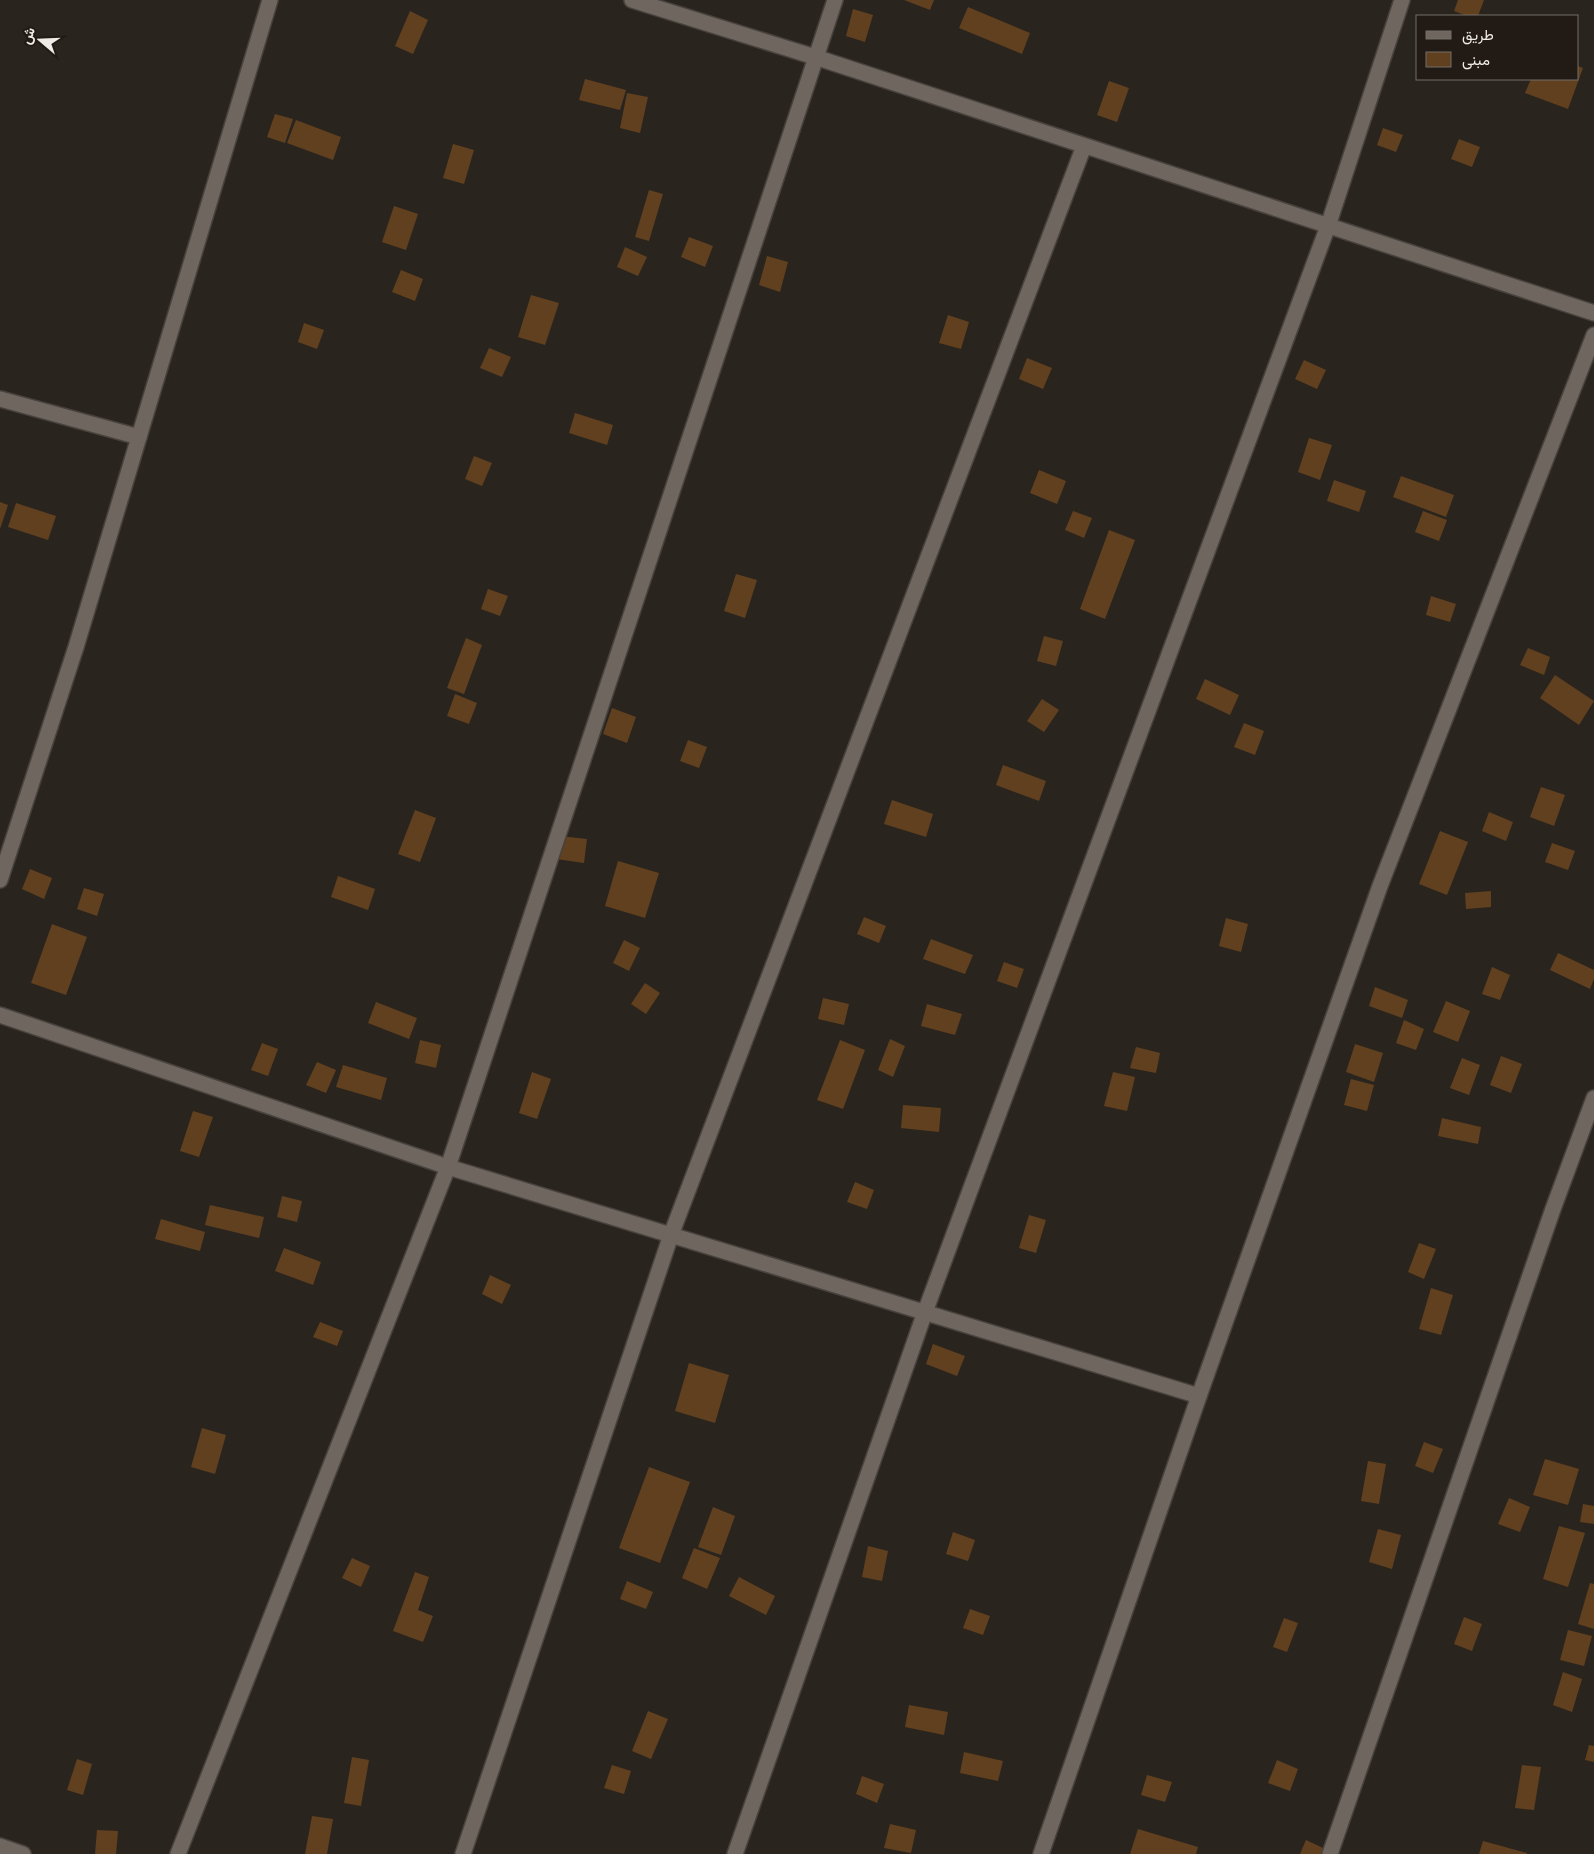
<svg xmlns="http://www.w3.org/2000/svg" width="1594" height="1854" font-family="Helvetica,Vazirmatn,sans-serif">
<rect width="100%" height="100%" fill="#2a241e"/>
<g fill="#60401e">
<polygon points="904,0 934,0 930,10"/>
<polygon points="1458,0 1484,0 1478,16 1467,16 1454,11"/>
<polygon points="968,7 1030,33 1022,54 959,28"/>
<polygon points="853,9 873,15 865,42 846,36"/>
<polygon points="410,11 428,20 413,54 395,46"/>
<polygon points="1578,66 1583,68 1568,109 1525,93 1531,79 1578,79"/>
<polygon points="585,79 626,90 620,110 579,100"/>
<polygon points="1109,81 1129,88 1117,122 1097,115"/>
<polygon points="627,93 648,97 640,133 620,128"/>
<polygon points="275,114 293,119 285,143 267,137"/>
<polygon points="296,120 341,137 333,160 287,143"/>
<polygon points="1383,128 1403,135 1396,152 1377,145"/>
<polygon points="1459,139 1480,147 1472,167 1451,159"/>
<polygon points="453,144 474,150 464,184 443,178"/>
<polygon points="649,190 663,194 649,241 635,237"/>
<polygon points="394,206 418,214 406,250 382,242"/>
<polygon points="689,237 713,246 705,267 681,257"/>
<polygon points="625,247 647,257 638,276 617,267"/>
<polygon points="767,256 788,262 780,292 759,285"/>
<polygon points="401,270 423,279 415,301 392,292"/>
<polygon points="531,295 559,303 545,345 518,337"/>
<polygon points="948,315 969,322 961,349 939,343"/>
<polygon points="304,323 324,330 317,349 298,342"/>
<polygon points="489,348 511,357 502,377 480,368"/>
<polygon points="1027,358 1052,368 1043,389 1019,379"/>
<polygon points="1304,360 1326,370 1317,389 1295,379"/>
<polygon points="575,413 613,425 607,445 569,433"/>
<polygon points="1309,438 1332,445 1320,480 1298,472"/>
<polygon points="474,456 492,463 482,486 465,479"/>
<polygon points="1039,470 1066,481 1057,504 1030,493"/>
<polygon points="1401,476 1454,495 1446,517 1393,497"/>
<polygon points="1334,480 1366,491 1359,512 1327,501"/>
<polygon points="0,502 8,505 0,529"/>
<polygon points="16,503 56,516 48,540 8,527"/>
<polygon points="1073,511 1092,518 1084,538 1065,530"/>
<polygon points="1423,511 1447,520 1439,541 1415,532"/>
<polygon points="1109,530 1135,540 1105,619 1080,609"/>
<polygon points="736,574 757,580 745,618 724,611"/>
<polygon points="488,589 508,596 500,616 481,609"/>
<polygon points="1431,596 1456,604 1450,622 1426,615"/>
<polygon points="1044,636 1063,641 1056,666 1037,661"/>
<polygon points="466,638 482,645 464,694 447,688"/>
<polygon points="1528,648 1550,657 1544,675 1520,665"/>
<polygon points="1555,675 1594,701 1579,725 1540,698"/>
<polygon points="1205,679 1239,695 1230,715 1196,699"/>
<polygon points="455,694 477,703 469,724 447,716"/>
<polygon points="1042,699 1059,710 1044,732 1027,721"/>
<polygon points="612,708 636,717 627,743 603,734"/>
<polygon points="1244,723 1264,731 1255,755 1234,747"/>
<polygon points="688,740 707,747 699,768 680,761"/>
<polygon points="1003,765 1046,781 1039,801 996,785"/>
<polygon points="1541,787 1565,795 1554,826 1530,817"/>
<polygon points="892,800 933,814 926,837 884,824"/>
<polygon points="415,810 436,818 420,862 398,854"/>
<polygon points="1489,812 1513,822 1506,841 1482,831"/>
<polygon points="1440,831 1468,842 1447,895 1419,884"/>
<polygon points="560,836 587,839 584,863 556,859"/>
<polygon points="1552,843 1575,851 1568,870 1545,862"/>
<polygon points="618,861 659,873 645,918 605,906"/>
<polygon points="30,869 52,878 44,899 22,889"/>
<polygon points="338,876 375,889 368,910 331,897"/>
<polygon points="84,888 104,894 97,916 77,909"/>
<polygon points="1491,891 1491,907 1466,909 1465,893"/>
<polygon points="864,917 886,926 879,943 857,934"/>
<polygon points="1226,918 1248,924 1241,952 1219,946"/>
<polygon points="52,924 87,937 66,995 31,983"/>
<polygon points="931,939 973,955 965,974 923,959"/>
<polygon points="624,940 640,948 629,971 613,963"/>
<polygon points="1558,953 1594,970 1594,979 1590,989 1550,970"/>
<polygon points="1004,962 1024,969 1017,988 997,981"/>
<polygon points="1492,967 1510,975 1500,1000 1482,994"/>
<polygon points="645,983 660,993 646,1014 631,1004"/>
<polygon points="1375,987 1408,1000 1402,1018 1369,1006"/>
<polygon points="823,998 849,1004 844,1025 818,1019"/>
<polygon points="1446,1001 1470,1011 1458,1042 1433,1032"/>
<polygon points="376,1002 417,1018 409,1039 368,1023"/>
<polygon points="927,1004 962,1014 955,1035 921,1026"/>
<polygon points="1404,1020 1424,1029 1416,1050 1396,1043"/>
<polygon points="890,1039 905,1046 893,1077 878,1070"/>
<polygon points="420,1040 441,1045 436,1068 415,1063"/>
<polygon points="840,1040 865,1050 843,1109 817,1100"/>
<polygon points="262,1043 278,1049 268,1076 251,1070"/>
<polygon points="1355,1044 1383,1053 1374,1082 1346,1072"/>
<polygon points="1136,1047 1160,1053 1156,1073 1130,1068"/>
<polygon points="1501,1056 1522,1064 1511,1093 1490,1085"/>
<polygon points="1462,1058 1480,1065 1469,1095 1450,1088"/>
<polygon points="317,1062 336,1070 326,1093 306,1085"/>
<polygon points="343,1065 387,1078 381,1100 336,1087"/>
<polygon points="532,1072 551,1079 537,1119 519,1113"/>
<polygon points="1113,1072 1135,1077 1127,1111 1104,1106"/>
<polygon points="1351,1079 1374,1085 1367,1111 1344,1105"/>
<polygon points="903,1105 941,1108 939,1132 901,1128"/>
<polygon points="193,1111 213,1117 199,1157 180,1151"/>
<polygon points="1442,1118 1481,1127 1478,1144 1438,1136"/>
<polygon points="855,1182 874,1190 867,1209 847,1202"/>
<polygon points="282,1196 302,1201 297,1222 277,1217"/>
<polygon points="210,1205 264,1217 259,1238 205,1225"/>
<polygon points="1029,1215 1046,1220 1036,1253 1019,1248"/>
<polygon points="161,1219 205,1232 200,1251 155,1239"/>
<polygon points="1419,1243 1436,1249 1424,1279 1408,1272"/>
<polygon points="284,1248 321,1262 313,1285 275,1271"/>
<polygon points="490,1275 511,1285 502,1304 482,1294"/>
<polygon points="1431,1288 1453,1295 1441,1335 1419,1329"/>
<polygon points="320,1322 343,1331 337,1346 313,1337"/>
<polygon points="933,1344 965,1356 957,1376 926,1364"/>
<polygon points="689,1363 729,1375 715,1423 675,1411"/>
<polygon points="202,1428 226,1435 215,1474 191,1467"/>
<polygon points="1424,1442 1443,1449 1433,1473 1415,1466"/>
<polygon points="1545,1459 1579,1469 1568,1505 1533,1495"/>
<polygon points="1368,1461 1386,1464 1379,1504 1361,1501"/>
<polygon points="649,1467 690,1482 660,1563 619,1548"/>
<polygon points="1509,1498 1530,1507 1520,1532 1498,1524"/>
<polygon points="1583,1504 1594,1506 1594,1524 1580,1522"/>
<polygon points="713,1507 735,1516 721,1555 698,1547"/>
<polygon points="1559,1526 1585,1533 1568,1587 1543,1579"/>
<polygon points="1378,1529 1401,1535 1392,1569 1369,1562"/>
<polygon points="953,1532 975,1540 968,1561 946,1554"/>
<polygon points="868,1546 888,1551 882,1581 862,1577"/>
<polygon points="694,1548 720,1558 707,1589 682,1578"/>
<polygon points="352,1558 370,1566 361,1587 342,1578"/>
<polygon points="415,1572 429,1577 418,1610 433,1616 423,1642 393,1631"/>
<polygon points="739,1577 775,1596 766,1615 729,1596"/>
<polygon points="627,1581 653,1592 646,1609 620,1599"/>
<polygon points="1590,1583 1594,1584 1594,1629 1578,1624"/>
<polygon points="970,1609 990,1616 983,1635 963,1628"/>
<polygon points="1464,1617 1482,1624 1472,1651 1454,1644"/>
<polygon points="1284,1618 1298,1623 1287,1652 1273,1647"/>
<polygon points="1568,1630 1592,1636 1584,1666 1560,1660"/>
<polygon points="1563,1672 1582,1679 1572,1712 1553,1705"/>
<polygon points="909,1705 948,1712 944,1735 905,1727"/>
<polygon points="648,1711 668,1719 651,1759 632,1751"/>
<polygon points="1589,1745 1594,1746 1594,1762 1585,1760"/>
<polygon points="964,1752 1003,1761 998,1781 960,1773"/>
<polygon points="352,1757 369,1760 361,1806 344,1803"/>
<polygon points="77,1759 92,1764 83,1795 67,1790"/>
<polygon points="1277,1760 1298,1769 1290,1791 1268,1783"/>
<polygon points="612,1765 631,1771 624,1794 604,1788"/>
<polygon points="1522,1765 1541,1767 1534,1810 1515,1808"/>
<polygon points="1147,1775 1172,1782 1165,1802 1141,1795"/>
<polygon points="862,1776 884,1784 877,1803 856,1794"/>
<polygon points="312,1816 333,1819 327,1854 305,1854"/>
<polygon points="890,1824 916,1830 911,1853 884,1848"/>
<polygon points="1138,1829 1198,1847 1196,1854 1130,1854"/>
<polygon points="97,1830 118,1831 116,1854 95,1854"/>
<polygon points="1306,1840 1323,1848 1321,1854 1300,1854"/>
<polygon points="1483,1841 1527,1853 1527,1854 1479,1854"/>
</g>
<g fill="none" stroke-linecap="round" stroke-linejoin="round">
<g stroke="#48423e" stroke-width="18">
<g id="minor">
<polyline points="632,0 815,57 1594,313"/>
<polyline points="0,399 139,437"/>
<polyline points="0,880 76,647 270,0"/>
<polyline points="0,1015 448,1167 1199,1396"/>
<polyline points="0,1846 23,1854"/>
<polyline points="178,1854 448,1167 835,0"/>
<polyline points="463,1854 671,1235 1084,146"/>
<polyline points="735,1854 925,1312 1328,226 1402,0"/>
<polyline points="1041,1854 1199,1396 1380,886 1594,335"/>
<polyline points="1330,1854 1553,1209 1594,1098"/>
</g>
</g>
<use href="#minor" stroke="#6e665f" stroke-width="15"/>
</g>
<rect x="1416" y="15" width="162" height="65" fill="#211a15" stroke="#736e69"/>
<rect x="1426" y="31" width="25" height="8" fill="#6e665f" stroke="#736e69"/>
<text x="1462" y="40" font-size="15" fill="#efebe7">طريق</text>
<rect x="1426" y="52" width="25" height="15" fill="#60401e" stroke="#736e69"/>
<text x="1462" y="65" font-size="15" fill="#efebe7">مبنى</text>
<g transform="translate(40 40) rotate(289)" stroke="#211a15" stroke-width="4" paint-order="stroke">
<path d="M0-4L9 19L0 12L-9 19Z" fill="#efebe7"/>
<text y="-8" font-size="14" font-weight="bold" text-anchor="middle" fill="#efebe7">ش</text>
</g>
</svg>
